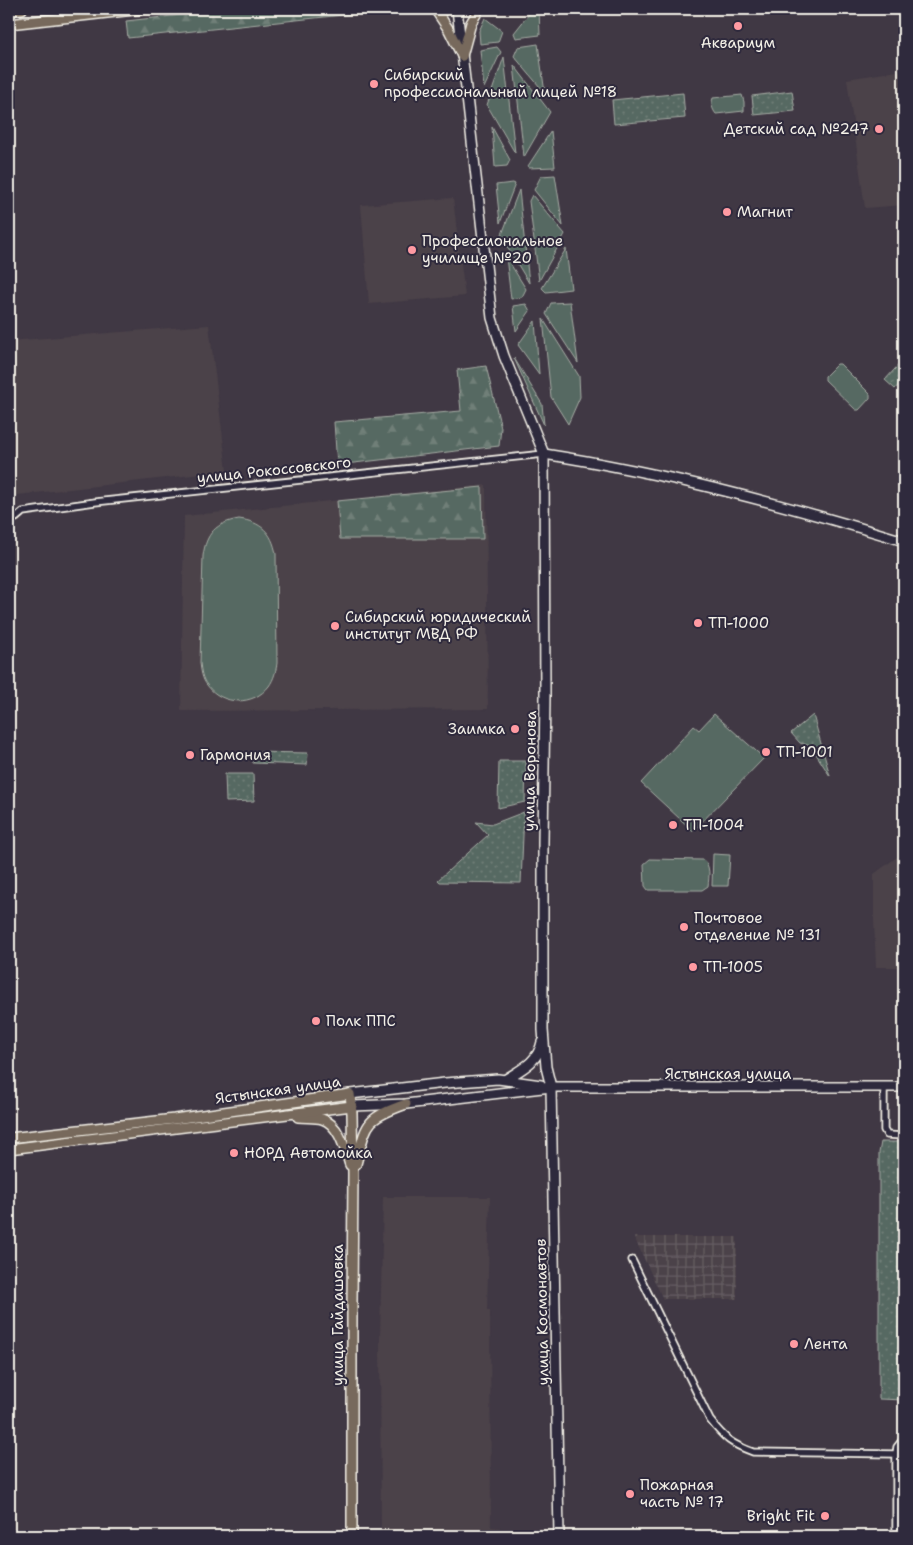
<svg xmlns="http://www.w3.org/2000/svg" width="913" height="1545" font-family="'Shantell Sans',sans-serif">
<defs>
<pattern id="industrial-grid" width="8" height="8" patternUnits="userSpaceOnUse" patternTransform="scale(1.25)"><rect width="8" height="8" fill="#4b4249"/><path d="M0 4h8M4 0v8" fill="none" stroke="#665e63"/></pattern>
<pattern id="forest-firs" width="22" height="20" patternUnits="userSpaceOnUse" patternTransform="scale(1.25)"><rect width="22" height="20" fill="#576962"/><path d="M5 1l3.5 6h-7zM16 11l3.5 6h-7z" fill="#707f78"/></pattern>
<pattern id="park-dots" width="8" height="8" patternUnits="userSpaceOnUse" patternTransform="scale(1.25)"><rect width="8" height="8" fill="#576962"/><path d="M2 2h.1M6 6h.1" fill="none" stroke="#707f78" stroke-width="1.8" stroke-linecap="round"/></pattern>
</defs>
<rect width="100%" height="100%" fill="#403844"/>
<filter id="ink" filterUnits="userSpaceOnUse"><feTurbulence type="fractalNoise" baseFrequency=".02" numOctaves="2"/><feDisplacementMap in="SourceGraphic" scale="10" xChannelSelector="R" yChannelSelector="G"/><feConvolveMatrix kernelMatrix="1 2 1 2 8 2 1 2 1" color-interpolation-filters="sRGB"/></filter>
<g filter="url(#ink)">
<g fill="#4b4249">
<polygon points="904,70 904,205 865,208 847,79"/>
<polygon points="453,198 465,296 369,304 361,205"/>
<polygon points="209,325 227,471 9,496 9,341"/>
<polygon points="486,485 488,709 181,711 184,516"/>
<polygon points="904,852 904,967 876,967 874,920 874,874"/>
<polygon points="383,1197 490,1197 487,1310 490,1310 491,1527 500,1528 500,1536 381,1536 380,1338"/>
</g>
<polygon fill="url(#industrial-grid)" points="634,1237 737,1237 737,1299 663,1299"/>
<g fill="#576962" stroke="#a6ada5">
<polygon points="533,9 539,9 540,35 516,38 514,33"/>
<polygon points="485,18 502,31 498,42 480,44 479,31"/>
<polygon points="538,44 545,93 514,56 518,47"/>
<polygon points="497,47 501,52 484,88 480,50"/>
<polygon points="504,57 515,153 487,105"/>
<polygon points="514,65 550,112 524,157"/>
<path d="M 742,95 L 744,102 L 744,111 L 716,114 C 712,109 711,104 713,98 Z"/>
<polygon points="492,127 510,160 507,166 495,167"/>
<polygon points="551,131 555,167 529,168 528,166"/>
<polygon points="555,175 563,226 534,190 541,176"/>
<polygon points="513,183 515,184 500,223 496,185"/>
<polygon points="519,190 529,283 501,237"/>
<polygon points="532,195 565,234 539,281 529,201"/>
<polygon points="566,249 571,289 546,292 542,288"/>
<polygon points="506,257 526,289 522,297 511,299"/>
<polygon points="570,302 578,363 546,314 551,303"/>
<polygon points="526,304 530,311 516,331 513,306"/>
<polygon points="543,319 579,376 580,397 568,424 551,397"/>
<polygon points="535,321 539,374 518,345"/>
<polygon points="514,358 542,404 544,425"/>
<polygon points="837,364 840,364 870,394 870,398 859,410 856,410 825,380 825,376"/>
<path d="M 239,519 C 261,522 272,532 276,554 L 277,663 C 276,671 274,679 269,686 C 254,706 222,706 207,685 C 202,679 201,671 200,663 L 203,556 C 206,533 216,523 239,519 Z"/>
<polygon points="714,714 764,758 693,831 641,783 694,726 699,730"/>
<polygon points="713,854 730,855 728,886 712,886"/>
<path d="M 650,859 L 703,860 C 711,865 709,877 708,886 L 702,890 L 648,890 L 645,886 L 644,864 Z"/>
</g>
<g fill="url(#forest-firs)" stroke="#a6ada5">
<polygon points="236,9 371,9 371,12 128,38 126,21"/>
<polygon points="486,366 501,428 499,446 337,465 334,422 461,411 457,370"/>
<polygon points="482,487 483,539 340,539 337,501"/>
</g>
<g fill="url(#park-dots)" stroke="#a6ada5">
<polygon points="792,91 795,111 754,115 752,96"/>
<polygon points="683,93 685,118 614,124 612,100"/>
<polygon points="904,359 904,379 895,389 885,380"/>
<polygon points="813,715 830,776 811,746 800,743 791,733"/>
<polygon points="253,752 308,753 307,765 253,763"/>
<polygon points="499,761 526,761 525,802 498,808"/>
<polygon points="225,774 253,774 254,801 226,802"/>
<polygon points="524,812 521,883 440,882 438,880 488,835 476,822 493,824"/>
<polygon points="881,1142 904,1142 904,1400 879,1399 879,1153"/>
</g>
<g fill="none" stroke-linecap="round" stroke-linejoin="round">
<g stroke="#f4f1e8" stroke-width="9">
<g id="street">
<polyline points="9,518 16,518 23,512 95,502 544,454"/>
<polyline points="884,1088 884,1130 887,1135 904,1136"/>
<path d="M 632,1260 L 710,1420 C 725,1439 731,1444 753,1452 L 896,1454"/>
<polyline points="903,1521 904,1521"/>
<polyline points="896,1536 896,1454 897,1447 904,1438"/>
</g>
</g>
<g stroke="#f4f1e8" stroke-width="12">
<g id="secondary">
<polyline points="457,9 492,318 504,356 544,454 545,695 543,842 543,1030 546,1067 551,1087 559,1536"/>
<path d="M 544,454 C 667,473 785,505 904,541"/>
<path d="M 506,1079 C 522,1069 538,1062 542,1042"/>
<polyline points="350,1094 445,1083 498,1079 541,1085"/>
<polyline points="352,1106 406,1104 551,1087 904,1087"/>
</g>
</g>
<g stroke="#f4f1e8" stroke-width="12">
<g id="primary">
<polyline points="435,9 449,30 462,56"/>
<polyline points="9,10 22,9"/>
<polyline points="9,24 143,9"/>
<polyline points="462,56 471,23 479,9"/>
<path d="M 298,1117 C 306,1118 315,1117 322,1119 C 339,1124 345,1149 350,1165"/>
<polyline points="9,1138 174,1119 350,1094 352,1113 353,1174 352,1308 352,1536"/>
<polyline points="9,1149 352,1106"/>
<path d="M 356,1164 C 367,1123 364,1119 406,1104"/>
</g>
</g>
<use href="#street" stroke="#2f2a3d" stroke-width="5.5"/>
<use href="#secondary" stroke="#2f2a3d" stroke-width="9"/>
<use href="#primary" stroke="#77695c" stroke-width="9"/>
</g>
</g>
<g fill="#ff9aa2" stroke="#2f2a3d" stroke-width="2">
<circle cx="738" cy="26" r="5"/>
<circle cx="374" cy="84" r="5"/>
<circle cx="879" cy="129" r="5"/>
<circle cx="727" cy="212" r="5"/>
<circle cx="412" cy="250" r="5"/>
<circle cx="698" cy="623" r="5"/>
<circle cx="335" cy="626" r="5"/>
<circle cx="515" cy="729" r="5"/>
<circle cx="766" cy="752" r="5"/>
<circle cx="190" cy="755" r="5"/>
<circle cx="673" cy="825" r="5"/>
<circle cx="684" cy="927" r="5"/>
<circle cx="693" cy="967" r="5"/>
<circle cx="316" cy="1021" r="5"/>
<circle cx="234" cy="1153" r="5"/>
<circle cx="794" cy="1344" r="5"/>
<circle cx="630" cy="1494" r="5"/>
<circle cx="825" cy="1516" r="5"/>
</g>
<g text-anchor="middle" dominant-baseline="central" stroke-width="4" stroke-linejoin="round" paint-order="stroke">
<g font-size="15" fill="#f4f1e8" stroke="#2f2a3d" text-anchor="start">
<text x="738" y="43" text-anchor="middle">Аквариум</text>
<text x="384" y="75">Сибирский<tspan x="384" dy="17">профессиональный лицей №18</tspan></text>
<text x="869" y="129" text-anchor="end">Детский сад №247</text>
<text x="737" y="212">Магнит</text>
<text x="422" y="241">Профессиональное<tspan x="422" dy="17">училище №20</tspan></text>
<text x="345" y="617">Сибирский юридический<tspan x="345" dy="17">институт МВД РФ</tspan></text>
<text x="708" y="623">ТП-1000</text>
<text x="505" y="729" text-anchor="end">Заимка</text>
<text x="776" y="752">ТП-1001</text>
<text x="200" y="755">Гармония</text>
<text x="683" y="825">ТП-1004</text>
<text x="694" y="918">Почтовое<tspan x="694" dy="17">отделение № 131</tspan></text>
<text x="703" y="967">ТП-1005</text>
<text x="326" y="1021">Полк ППС</text>
<text x="244" y="1153">НОРД Автомойка</text>
<text x="804" y="1344">Лента</text>
<text x="640" y="1485">Пожарная<tspan x="640" dy="17">часть № 17</tspan></text>
<text x="815" y="1516" text-anchor="end">Bright Fit</text>
</g>
<g font-size="15" fill="#f4f1e8" stroke="#2f2a3d">
<text transform="translate(274 470) rotate(-6)">улица Рокоссовского</text>
<text transform="translate(530 771) rotate(-89)">улица Воронова</text>
<text x="728" y="1074">Ястынская улица</text>
<text transform="translate(278 1090) rotate(-8)">Ястынская улица</text>
<text transform="translate(542 1312) rotate(-91)">улица Космонавтов</text>
<text transform="translate(338 1315) rotate(-90)">улица Гайдашовка</text>
</g>
</g>
<rect width="913" height="1545" fill="none" stroke="#2f2a3d" stroke-width="30"/>
<rect x="15" y="15" width="883" height="1515" fill="none" stroke="#f4f1e8" stroke-width="2" filter="url(#ink)"/>
</svg>
